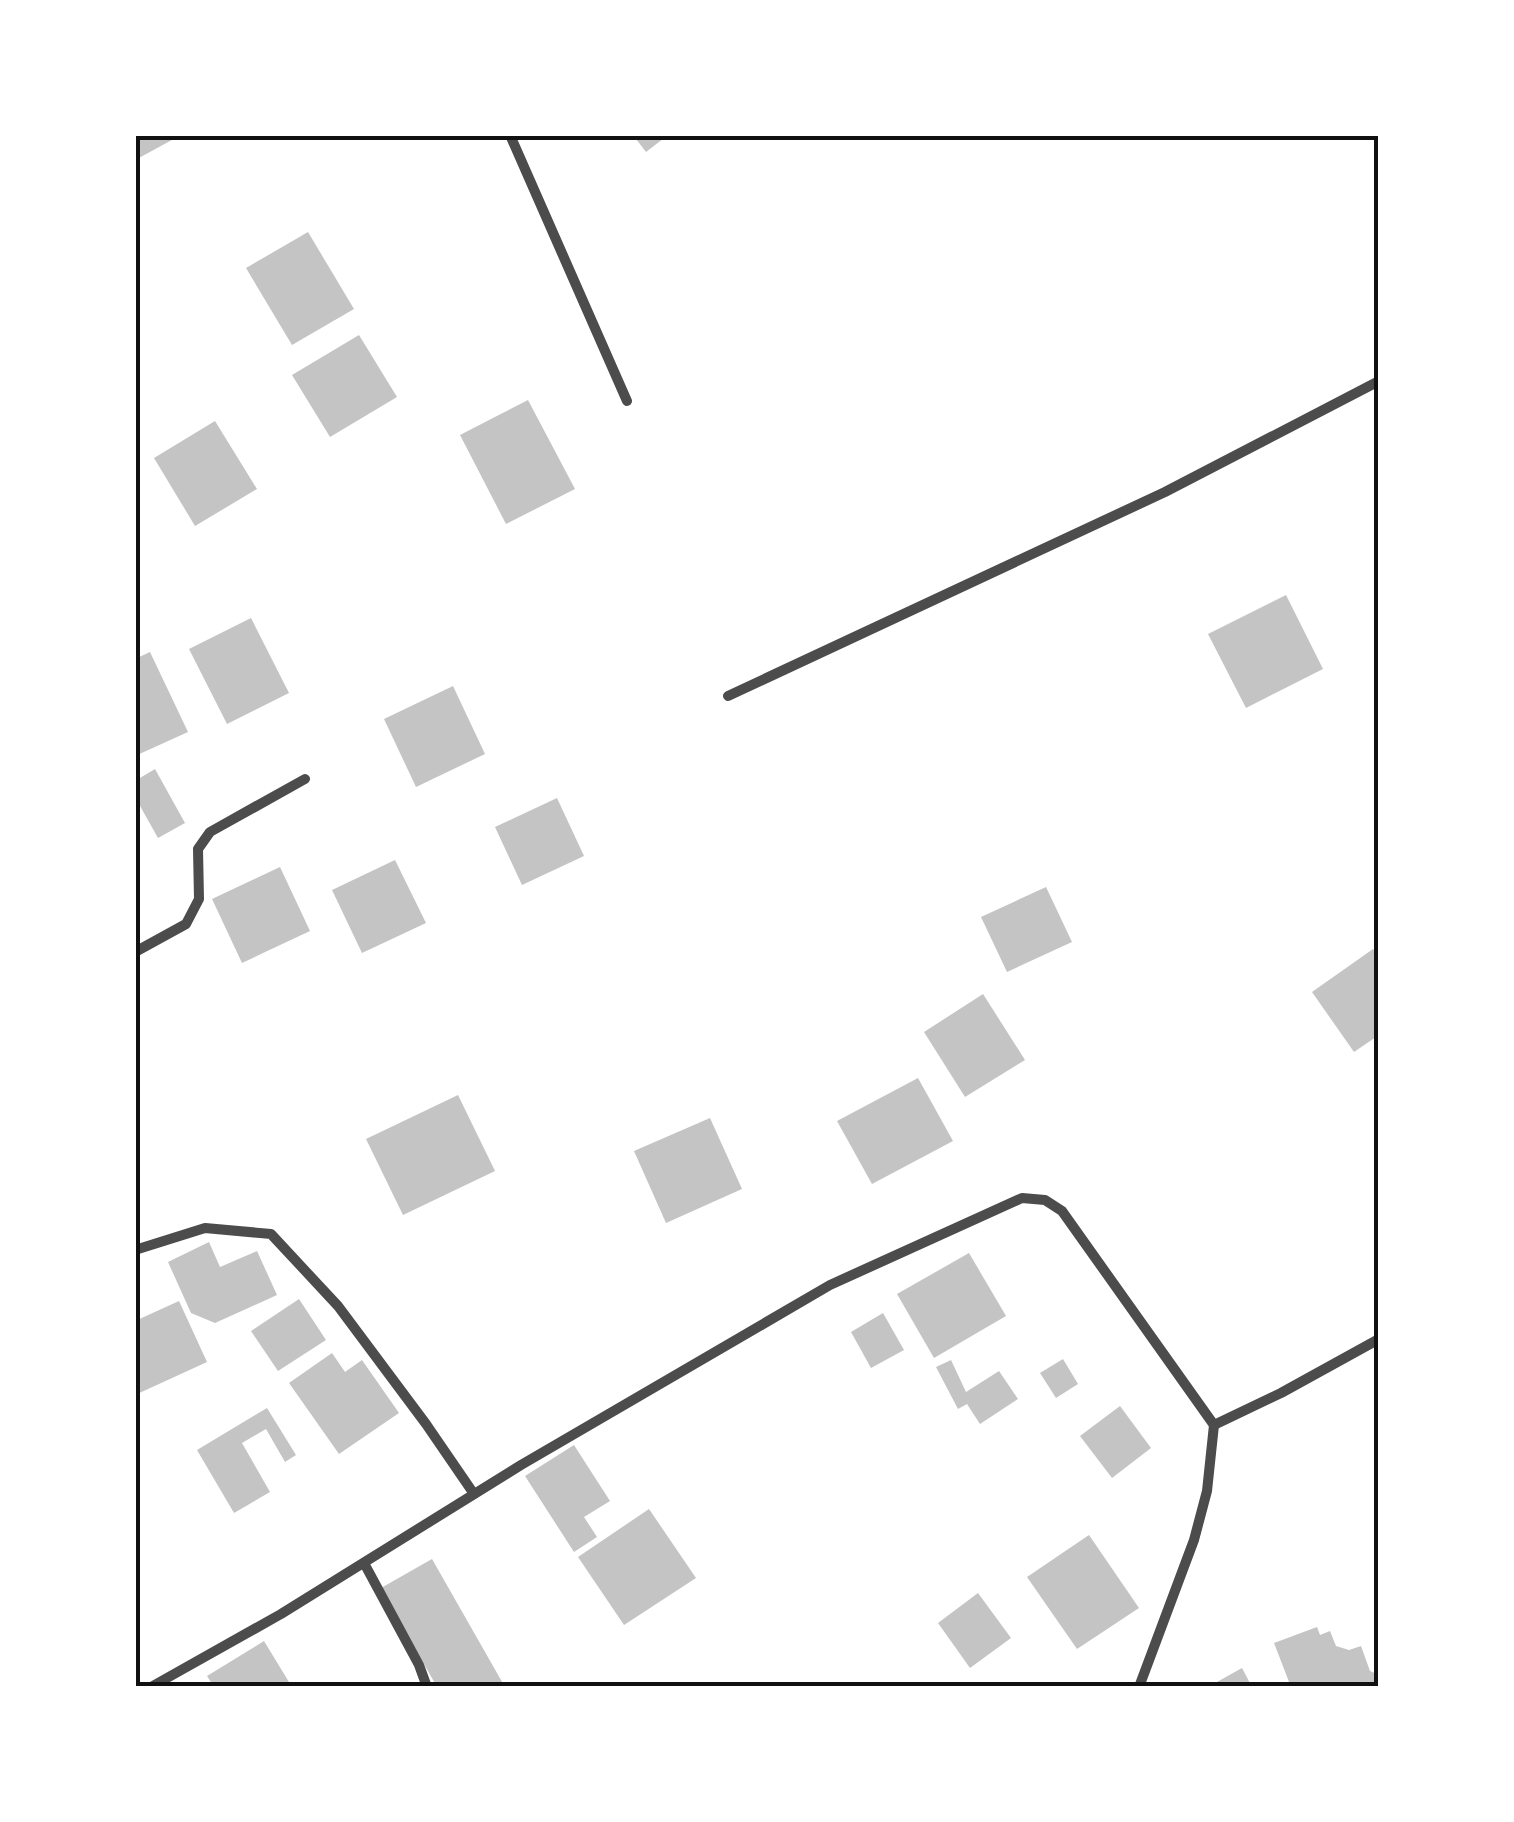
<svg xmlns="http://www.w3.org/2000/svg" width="1514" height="1822" font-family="Manrope,sans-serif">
<rect width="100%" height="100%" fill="#fff"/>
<g fill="#c4c4c4">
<polygon points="135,135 181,135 137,159"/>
<polygon points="633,135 668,135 646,152"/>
<polygon points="308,232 354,309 292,345 246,268"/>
<polygon points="359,335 397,397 330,437 292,375"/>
<polygon points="528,400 575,489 506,524 460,435"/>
<polygon points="215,421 257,489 195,526 154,458"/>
<polygon points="1286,595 1323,669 1246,708 1208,634"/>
<polygon points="251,618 289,693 227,724 189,649"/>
<polygon points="150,652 188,732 135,756 135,659"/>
<polygon points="453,686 485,754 416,787 384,719"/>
<polygon points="155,769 185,823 158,838 135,797 135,781"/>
<polygon points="557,798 584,856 522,885 495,827"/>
<polygon points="395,860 426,923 362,953 332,890"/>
<polygon points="280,867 310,931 242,963 212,899"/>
<polygon points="1046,887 1072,942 1007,972 981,917"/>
<polygon points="1373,949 1379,957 1379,1035 1354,1052 1312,992"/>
<polygon points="983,994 1025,1060 965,1097 924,1032"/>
<polygon points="918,1078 953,1141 872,1184 837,1121"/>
<polygon points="458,1095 495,1171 403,1215 366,1139"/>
<polygon points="710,1118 742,1189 666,1223 634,1151"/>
<polygon points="209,1242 220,1267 257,1251 277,1295 215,1323 191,1313 168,1262"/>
<polygon points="969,1253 1006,1316 934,1358 897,1294"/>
<polygon points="299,1299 326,1340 278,1371 251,1331"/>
<polygon points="179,1301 207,1362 135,1395 135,1321"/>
<polygon points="883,1313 904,1350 871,1368 851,1332"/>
<polygon points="332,1353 345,1372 362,1360 399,1413 339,1454 289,1383"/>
<polygon points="1063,1359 1078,1384 1056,1398 1040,1373"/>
<polygon points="951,1360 966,1392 999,1371 1018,1399 980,1424 967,1404 958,1409 936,1367"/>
<polygon points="1120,1406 1151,1448 1112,1478 1080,1436"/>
<polygon points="267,1408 296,1455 285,1462 266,1429 242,1443 270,1492 234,1513 197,1450"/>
<polygon points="574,1445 610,1501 584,1517 597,1537 574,1552 525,1476"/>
<polygon points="649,1509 696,1578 624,1625 578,1557"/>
<polygon points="1089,1535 1139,1608 1077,1649 1027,1577"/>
<polygon points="432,1559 505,1687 437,1687 381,1588"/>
<polygon points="978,1593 1011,1638 970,1668 938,1623"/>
<polygon points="1317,1627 1320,1635 1330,1631 1336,1646 1349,1650 1361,1646 1370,1671 1379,1675 1379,1687 1291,1687 1274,1643"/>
<polygon points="264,1641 292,1687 214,1687 207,1676"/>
<polygon points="1242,1668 1252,1687 1208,1687"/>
</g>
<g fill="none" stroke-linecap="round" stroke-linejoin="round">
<g stroke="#4c4c4c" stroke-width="10">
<polyline points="510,135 627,401"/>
<polyline points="728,696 1165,492 1379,381"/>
<polyline points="135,952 186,924 199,899 198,849 210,832 305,779"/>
<polyline points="135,1250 205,1228 271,1234 338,1306 426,1424 474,1494"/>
<polyline points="1214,1425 1281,1393 1379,1339"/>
<polyline points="364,1563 419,1665 427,1687"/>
<polyline points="151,1687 281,1614 521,1465 830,1285 1022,1198 1045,1200 1062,1211 1214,1425 1207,1491 1194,1540 1139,1687"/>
</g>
</g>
<rect width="1514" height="1822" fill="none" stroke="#ffffff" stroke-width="275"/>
<rect x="138" y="138" width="1238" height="1546" fill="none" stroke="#111" stroke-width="4"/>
</svg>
